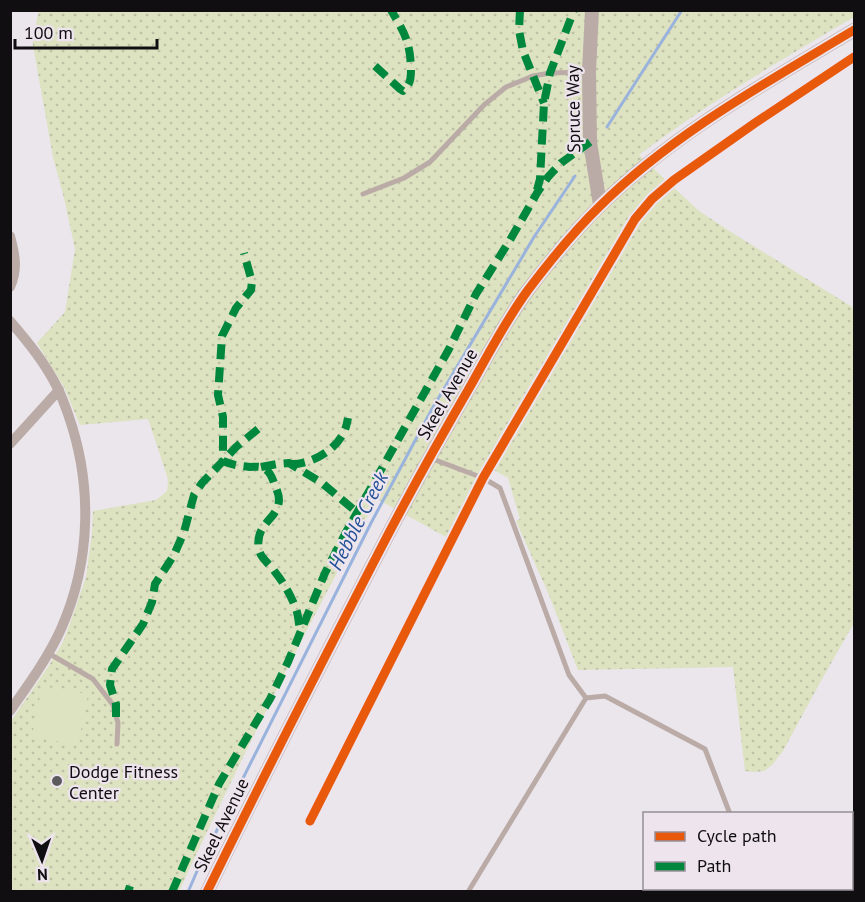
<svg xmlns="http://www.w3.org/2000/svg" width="865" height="902" font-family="'PT Sans',sans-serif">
<defs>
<pattern id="grass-dots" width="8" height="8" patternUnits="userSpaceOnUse" patternTransform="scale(1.5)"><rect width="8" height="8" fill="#dde2c1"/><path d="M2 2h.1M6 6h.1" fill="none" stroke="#bdc1a5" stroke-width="1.8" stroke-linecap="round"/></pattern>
</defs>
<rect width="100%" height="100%" fill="#ebe6ec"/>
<path fill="url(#grass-dots)" d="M 39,11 L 854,11 L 854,17 C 781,60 707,103 639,155 L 699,211 L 731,232 L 854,308 L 854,623 L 822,679 L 783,751 L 772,765 L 764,771 L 754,772 L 745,771 L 733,667 L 578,670 L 549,595 L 516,521 L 520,519 L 508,478 L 485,465 L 446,537 L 377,499 C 306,627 241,759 179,891 L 11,892 L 11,721 L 48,667 L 62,644 L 71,621 L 86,577 L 92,533 L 93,511 L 156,500 L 167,491 L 168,482 L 167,476 L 148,419 L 80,425 L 64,387 L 37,343 L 65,312 L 75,249 L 64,198 L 53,157 L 32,40 Z"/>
<polygon fill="#dde2c1" points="42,686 88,694 78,746 32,736"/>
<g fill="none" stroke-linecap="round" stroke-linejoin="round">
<g stroke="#9ab3dd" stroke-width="3">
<polyline points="607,127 682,10"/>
<polyline points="188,892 201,862 371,523 432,409 534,237 575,176"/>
</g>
<g stroke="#bbaba7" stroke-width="5">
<polyline points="363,194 404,178 430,162 484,105 506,87 533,76 550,73 587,72"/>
<polyline points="430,458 483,478 500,488 569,675 586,698"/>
<polyline points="48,653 93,679 113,705 118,723 117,744"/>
<polyline points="758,888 759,892"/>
<polyline points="468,892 586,698 605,696 705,749 730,814"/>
</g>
<g stroke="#bbaba7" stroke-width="10">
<path d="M 10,236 C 15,255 18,269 10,287"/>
<path d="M 10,321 C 28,342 46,364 58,389 C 62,397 65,406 68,414 C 93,485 91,561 61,629 C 48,658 28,685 10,711"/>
<polyline points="10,444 59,390"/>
</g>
<g stroke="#bbaba7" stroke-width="14">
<polyline points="592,10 589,71 590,142 600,205"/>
<path d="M 207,892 C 263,777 321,664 380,550 C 409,494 439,440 471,385 C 489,353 506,320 528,290 C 550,261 573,232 600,206 C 674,133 766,83 854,30"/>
</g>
<g stroke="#00873e" stroke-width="8" stroke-dasharray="15 8" stroke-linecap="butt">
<polyline points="520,10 519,30 523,51 544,103"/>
<path d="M 375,66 L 400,89 L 403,91 C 411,84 411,79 411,69 C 410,41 405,34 391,10"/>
<polyline points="537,190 540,179 544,103 550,73 574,10"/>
<path d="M 258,429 L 236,447 L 223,461 C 232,465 240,466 250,467 C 255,467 259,466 263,468 C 270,471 272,477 274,483 C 276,488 279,494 279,500 C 278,520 254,523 259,550 C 261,559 270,564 275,572 C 284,583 293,599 297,612 C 299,619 298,624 301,630"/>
<path d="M 290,464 C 310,465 335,451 344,432 C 346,428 347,423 348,418"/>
<polyline points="261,467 277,464 289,463 322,483 353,509 359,511"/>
<polyline points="116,717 116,704 110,685 112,669 143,624 152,602 155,584 174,555 184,532 194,495 202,483 223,461 223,417 218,395 222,336 236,308 251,290 252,282 244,253"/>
<polyline points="128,892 130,886"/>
<polyline points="172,892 219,784 270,699 288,662 325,573 345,534 449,349 476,294 510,240 537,193 548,177 561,163 590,142"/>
</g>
<g stroke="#ede4ee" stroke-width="13">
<g id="cycleway">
<polyline points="310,821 483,478 635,219 652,199 674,180 755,123 854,57"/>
<path d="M 207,892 C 263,777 321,664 380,550 C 409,494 439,440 471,385 C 489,353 506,320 528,290 C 550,261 573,232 600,206 C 674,133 766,83 854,30"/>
</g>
</g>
<use href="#cycleway" stroke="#e8590c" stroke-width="9"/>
</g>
<circle fill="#5d5a5e" stroke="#ede4ee" stroke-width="2" cx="57" cy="781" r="6"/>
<g text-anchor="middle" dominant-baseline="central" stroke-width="4.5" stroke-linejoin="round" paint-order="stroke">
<g font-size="18" fill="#110e11" stroke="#ede4ee">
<text transform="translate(573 109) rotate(-91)">Spruce Way</text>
<text transform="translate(447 394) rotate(-60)">Skeel Avenue</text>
<text transform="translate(221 825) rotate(-64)">Skeel Avenue</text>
</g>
<g font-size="18" fill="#110e11" stroke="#ede4ee" text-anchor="start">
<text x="69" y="771">Dodge Fitness<tspan x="69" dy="21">Center</tspan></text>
</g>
<g font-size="20" font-style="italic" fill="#255297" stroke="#ede4ee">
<text transform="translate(358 521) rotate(-63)">Hebble Creek</text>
</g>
</g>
<rect width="865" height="902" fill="none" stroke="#110e11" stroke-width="24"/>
<rect x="643" y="812" width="210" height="78" fill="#ede4ee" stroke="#958e96" stroke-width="1.5"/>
<rect x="655" y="832" width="30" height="9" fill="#e8590c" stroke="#958e96" stroke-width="1.5"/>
<text x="697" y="842" font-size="18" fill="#110e11">Cycle path</text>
<rect x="655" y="862" width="30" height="9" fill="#00873e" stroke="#958e96" stroke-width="1.5"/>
<text x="697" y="872" font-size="18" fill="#110e11">Path</text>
<g transform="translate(42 860) rotate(178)" stroke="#ede4ee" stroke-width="4.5" paint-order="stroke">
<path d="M0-4.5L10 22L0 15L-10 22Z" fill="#110e11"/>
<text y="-9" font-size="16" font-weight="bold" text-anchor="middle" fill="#110e11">N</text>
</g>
<path d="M15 39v9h142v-9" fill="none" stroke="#110e11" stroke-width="3"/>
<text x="24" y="39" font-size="18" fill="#110e11" stroke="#ede4ee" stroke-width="4.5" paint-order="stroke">100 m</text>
</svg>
